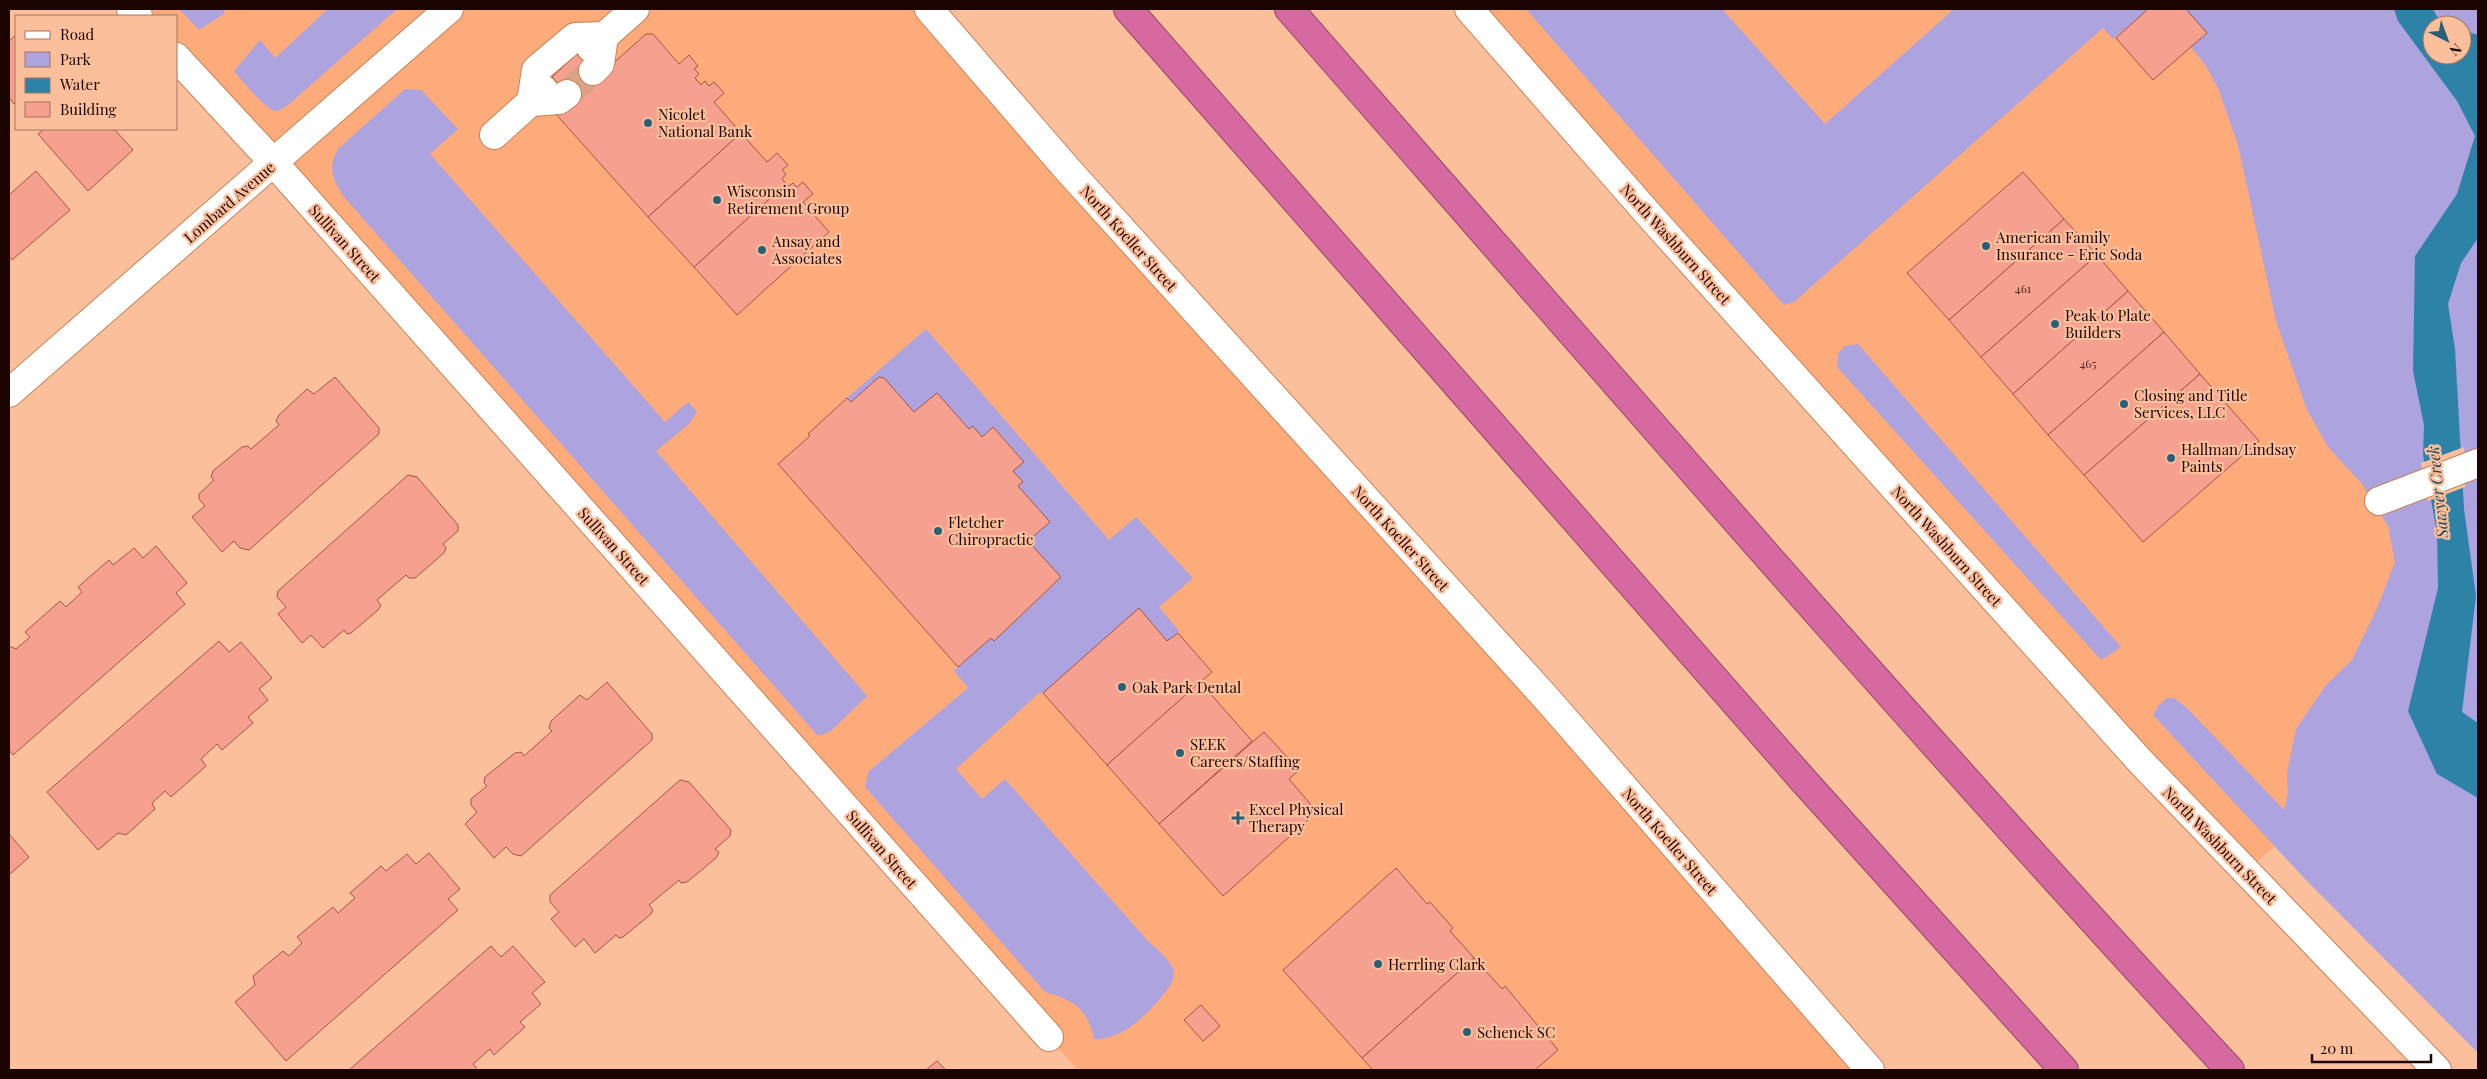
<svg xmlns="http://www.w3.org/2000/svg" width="2487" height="1079" font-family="'Playfair Display',serif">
<rect width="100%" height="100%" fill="#fcbf9c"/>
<g fill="#feab7b" fill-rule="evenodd">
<polygon points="131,9 929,9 1870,1070 1078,1070 176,57 176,16 138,16"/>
<path d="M 1469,9 L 2478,9 L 2478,661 L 2246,872 ZM 2432,25 L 2462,25 L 2462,55 L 2432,55 Z"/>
</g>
<g fill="#aca3df" fill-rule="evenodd">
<polygon points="179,9 223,9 225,13 199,30"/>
<path d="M 328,9 L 397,9 L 288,105 C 285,107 280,110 277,111 C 267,112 241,79 234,71 L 260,40 L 275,58 Z"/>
<polygon points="1526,9 1722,9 1825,124 1954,9 2148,9 2113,39 2103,28 1794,302 1784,305"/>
<path d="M 2186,9 L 2478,9 L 2478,1053 L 2305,879 L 2153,715 L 2158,706 L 2167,698 L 2174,698 L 2187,708 L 2284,810 L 2288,793 L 2287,773 L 2296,729 L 2326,685 L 2352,660 L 2378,606 L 2395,562 L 2388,526 L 2362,484 L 2328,447 L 2307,410 L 2276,321 L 2238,145 L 2218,88 L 2206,66 L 2191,47 L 2207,33 ZM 2432,25 L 2462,25 L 2462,55 L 2432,55 Z"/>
<path d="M 405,89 L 421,90 L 458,129 L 430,154 L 665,422 L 688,402 L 697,412 L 689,424 L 656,451 L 867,696 L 831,731 L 818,736 L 344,197 C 333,180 327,167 338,149 Z"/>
<path d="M 926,329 L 1109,540 L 1136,517 L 1193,578 L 1159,607 L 1179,631 L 1167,641 L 1138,609 L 1043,693 L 1039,693 L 956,769 L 982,799 L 1005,779 L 1147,940 C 1156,949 1172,960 1174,973 C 1175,988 1139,1022 1127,1029 C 1118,1035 1105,1040 1094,1039 C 1087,1008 1075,1001 1045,992 L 865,787 L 868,772 L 968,688 L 954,671 L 991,638 L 994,641 L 1060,579 L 1060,576 L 1028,541 L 1049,521 L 1018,486 L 1022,482 L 1013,471 L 1024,462 L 994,427 L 982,437 L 973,427 L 969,429 L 937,393 L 914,412 L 883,378 L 879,377 L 851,402 L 847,398 Z"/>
<polygon points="1858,344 2121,647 2101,660 1837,367 1838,354 1845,346"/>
</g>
<polygon fill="#2d82a7" points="2394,9 2433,9 2440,22 2447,25 2432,25 2432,55 2462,55 2462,30 2478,35 2478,238 2461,263 2448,304 2455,349 2464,509 2476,596 2462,712 2478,723 2478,798 2437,774 2408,711 2438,588 2437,533 2423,455 2424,425 2413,371 2415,256 2457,194 2475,136 2457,101 2398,21"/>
<polygon fill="#fcbf9c" points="2464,447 2465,487 2428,501 2421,463"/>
<g fill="#f6a090" stroke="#a35447">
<polygon points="2148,9 2186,9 2207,33 2153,80 2116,38"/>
<polygon points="646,34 653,34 679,64 689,55 698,66 694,69 699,74 695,78 701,85 705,81 709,86 714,82 724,93 714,102 741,133 648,217 554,112 570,97 552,77 577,54 598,77"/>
<polygon points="16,35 16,102 14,104 9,97 9,41"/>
<polygon points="44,129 114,129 133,150 88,191 38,134"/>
<polygon points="741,133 767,162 777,153 788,165 782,170 786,174 782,179 786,184 694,267 648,217"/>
<polygon points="36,171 70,210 12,260 9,256 9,195"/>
<polygon points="2023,172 2064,219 1949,320 1907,273"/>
<polygon points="803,182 813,194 803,202 829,232 737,315 694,267 786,184 789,186 793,183 797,187"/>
<polygon points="2064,219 2097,255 1981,357 1949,320"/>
<polygon points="2097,255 2128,291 2013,394 1981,357"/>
<polygon points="2128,291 2164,332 2048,435 2013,394"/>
<polygon points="2164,332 2200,374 2084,475 2048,435"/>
<polygon points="2200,374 2259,441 2143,542 2084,475"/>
<polygon points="335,377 379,428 379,434 249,550 240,548 234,541 222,552 192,517 205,506 199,499 199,494 214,480 211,477 213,471 242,447 248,446 251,449 279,425 276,421 279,415 307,389 314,394"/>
<polygon points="879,377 884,378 914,412 937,393 969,429 973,426 982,437 993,427 1024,462 1013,471 1023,482 1018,486 1050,522 1028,541 1060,576 1060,578 994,641 991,638 958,667 778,464 810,436 808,434 847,398 851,402"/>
<polygon points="408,475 417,477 458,525 458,531 443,544 446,548 444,553 415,578 409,578 406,575 377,600 381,605 378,610 351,633 347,634 344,630 323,648 311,635 302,643 278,614 286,607 277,597 278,591"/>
<polygon points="156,546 187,583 176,593 185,604 13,755 9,750 9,646 16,649 30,637 25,632 60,601 66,607 82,592 78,587 109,560 113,565 134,548 143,558"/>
<polygon points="1139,608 1167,641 1178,633 1212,672 1107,765 1043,693"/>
<polygon points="219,641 229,652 241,642 272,678 259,689 268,700 248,717 253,723 222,750 217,744 201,759 206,766 171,797 165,791 152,803 155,809 126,835 118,833 98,850 47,792"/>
<polygon points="607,682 652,734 652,740 521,856 513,854 506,847 494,858 465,824 477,812 471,805 471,799 487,786 484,783 485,777 515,753 521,752 524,756 552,731 549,728 551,721 580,695 587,700"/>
<polygon points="1200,682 1252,741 1159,824 1107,765"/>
<polygon points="1264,732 1299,770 1289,779 1317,812 1223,896 1159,824"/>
<polygon points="680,780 689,782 731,830 730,836 715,849 719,852 716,858 687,882 681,883 679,880 649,905 653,910 651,914 623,937 619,938 616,935 595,953 584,939 575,947 551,919 559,912 550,902 550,895"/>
<polygon points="9,834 29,857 9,875"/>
<polygon points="429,853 460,889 448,899 458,910 286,1061 235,1002 255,985 253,976 283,951 289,956 302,943 297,937 333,907 338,913 355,898 350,893 381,866 386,871 407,854 416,864"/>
<polygon points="1396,868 1427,904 1430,902 1453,928 1450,931 1474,958 1362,1058 1283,970"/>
<polygon points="491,946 501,957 513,946 545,982 532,993 541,1004 520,1022 525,1027 494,1055 490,1049 473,1064 478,1070 349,1070"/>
<polygon points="1474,958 1502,989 1505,986 1558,1050 1535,1070 1373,1070 1362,1058"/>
<polygon points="1201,1005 1220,1026 1203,1041 1184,1020"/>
<polygon points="937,1061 946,1070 926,1070"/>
</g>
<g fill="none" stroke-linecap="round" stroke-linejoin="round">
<polyline stroke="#daa385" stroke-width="28" stroke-dasharray="28 14" stroke-linecap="butt" points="567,94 593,71"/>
<g stroke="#c88055" stroke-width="30">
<g id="minor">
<polyline points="131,9 138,16"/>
<polyline points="929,9 1068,170 1547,699 1870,1070"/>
<polyline points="1469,9 1650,216 2140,761 2437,1070"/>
<polyline points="591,48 635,9"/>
<polyline points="176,57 274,163 1049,1037"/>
<polyline points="567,94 559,100 531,102 536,70 575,37 604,36 600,64 593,71"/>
<polyline points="494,135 544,90"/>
<polyline points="9,393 449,9"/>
<polyline points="2379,501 2478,463"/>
</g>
</g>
<g stroke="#954667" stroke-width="30">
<g id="highway">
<polyline points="1128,9 1803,780 2064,1070"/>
<path d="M 1289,9 C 1600,365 1909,723 2230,1070"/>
</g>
</g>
<use href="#minor" stroke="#fff" stroke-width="28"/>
<use href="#highway" stroke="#d6699f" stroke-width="28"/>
</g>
<g fill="#28607a" stroke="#fcbf9c" stroke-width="2">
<circle cx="648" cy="123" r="5"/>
<circle cx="717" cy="200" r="5"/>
<circle cx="1986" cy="246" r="5"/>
<circle cx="762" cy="250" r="5"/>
<circle cx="2055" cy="324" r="5"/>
<circle cx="2124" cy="404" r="5"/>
<circle cx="2171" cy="458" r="5"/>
<circle cx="938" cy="531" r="5"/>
<circle cx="1122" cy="687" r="5"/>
<circle cx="1180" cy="753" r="5"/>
<path d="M1235.5 810.5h5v5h5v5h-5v5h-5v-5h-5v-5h5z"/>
<circle cx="1378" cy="964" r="5"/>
<circle cx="1467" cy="1032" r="5"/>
</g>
<g text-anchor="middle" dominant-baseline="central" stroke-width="4.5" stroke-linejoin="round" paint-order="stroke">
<g font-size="12" fill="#522b24">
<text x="2023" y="288">461</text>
<text x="2088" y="363">465</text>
</g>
<g font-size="15" fill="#1c0400" stroke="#fcbf9c" text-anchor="start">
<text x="658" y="114">Nicolet<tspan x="658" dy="17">National Bank</tspan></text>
<text x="727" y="191">Wisconsin<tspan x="727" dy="17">Retirement Group</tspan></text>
<text x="1996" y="237">American Family<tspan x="1996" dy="17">Insurance - Eric Soda</tspan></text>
<text x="772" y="241">Ansay and<tspan x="772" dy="17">Associates</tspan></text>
<text x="2065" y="315">Peak to Plate<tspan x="2065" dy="17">Builders</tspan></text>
<text x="2134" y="395">Closing and Title<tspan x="2134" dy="17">Services, LLC</tspan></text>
<text x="2181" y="449">Hallman/Lindsay<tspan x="2181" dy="17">Paints</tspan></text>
<text x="948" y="522">Fletcher<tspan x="948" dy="17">Chiropractic</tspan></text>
<text x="1132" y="687">Oak Park Dental</text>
<text x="1190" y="744">SEEK<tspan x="1190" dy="17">Careers/Staffing</tspan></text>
<text x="1249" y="809">Excel Physical<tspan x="1249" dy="17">Therapy</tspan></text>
<text x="1388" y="964">Herrling Clark</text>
<text x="1477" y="1032">Schenck SC</text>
</g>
<g font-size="15" fill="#1c0400" stroke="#fcbf9c">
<text transform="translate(229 202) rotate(-41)">Lombard Avenue</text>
<text transform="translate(1129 238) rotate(48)">North Koeller Street</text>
<text transform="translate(345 243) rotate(48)">Sullivan Street</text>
<text transform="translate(1676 244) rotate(48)">North Washburn Street</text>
<text transform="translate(1401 538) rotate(48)">North Koeller Street</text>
<text transform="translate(614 546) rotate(48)">Sullivan Street</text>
<text transform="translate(1947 546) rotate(48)">North Washburn Street</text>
<text transform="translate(1670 841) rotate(49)">North Koeller Street</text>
<text transform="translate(2220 845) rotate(46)">North Washburn Street</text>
<text transform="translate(882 849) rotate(49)">Sullivan Street</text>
</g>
<g font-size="16" font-style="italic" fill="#19475c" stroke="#fcbf9c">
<text transform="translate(2437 492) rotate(-96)">Sawyer Creek</text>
</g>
</g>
<rect width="2487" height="1079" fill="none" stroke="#1c0400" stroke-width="20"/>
<rect x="15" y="15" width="162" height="115" fill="#fcbf9c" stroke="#a2745e"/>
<rect x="25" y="31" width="25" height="8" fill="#ffffff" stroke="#a2745e"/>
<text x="60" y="40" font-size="15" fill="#1c0400">Road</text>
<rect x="25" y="52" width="25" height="15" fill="#aca3df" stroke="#a2745e"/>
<text x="60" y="65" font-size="15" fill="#1c0400">Park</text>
<rect x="25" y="78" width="25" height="15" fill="#2d82a7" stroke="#a2745e"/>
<text x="60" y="90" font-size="15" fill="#1c0400">Water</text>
<rect x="25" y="102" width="25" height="15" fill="#f6a090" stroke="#a2745e"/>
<text x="60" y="115" font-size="15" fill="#1c0400">Building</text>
<g transform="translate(2447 40) rotate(138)"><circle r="24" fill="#fcbf9c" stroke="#a2745e"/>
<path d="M0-4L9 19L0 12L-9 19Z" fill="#28607a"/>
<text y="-8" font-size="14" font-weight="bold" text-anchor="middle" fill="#1c0400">N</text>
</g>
<path d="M2312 1054v8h119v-8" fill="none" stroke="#1c0400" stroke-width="2.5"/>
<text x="2320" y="1054" font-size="15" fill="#1c0400" stroke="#fcbf9c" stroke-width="4" paint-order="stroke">20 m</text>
</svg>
